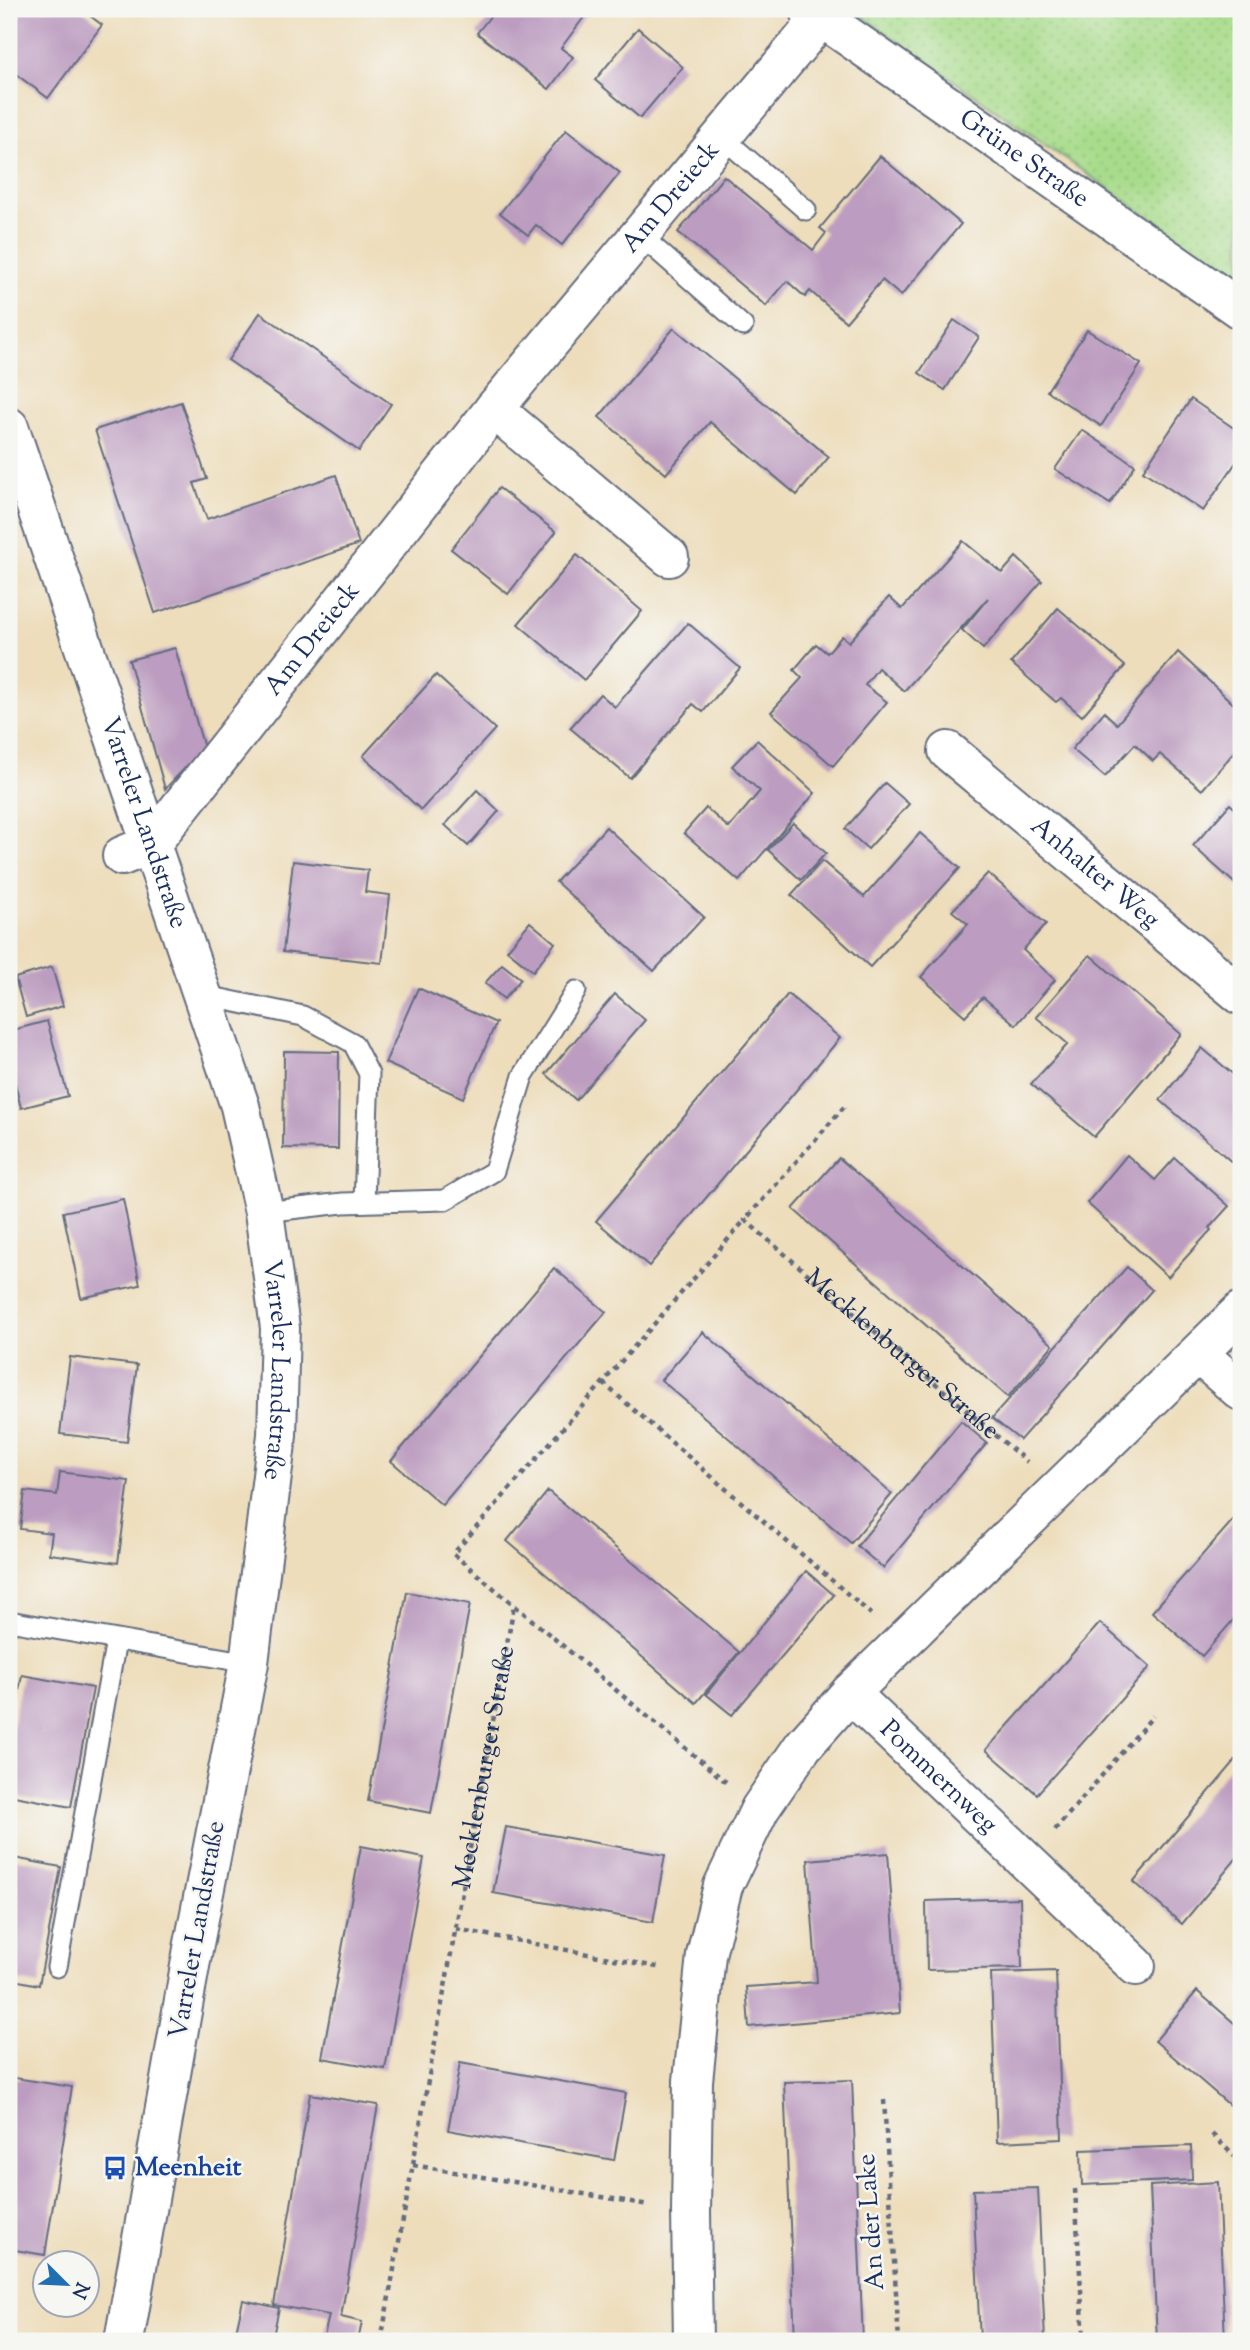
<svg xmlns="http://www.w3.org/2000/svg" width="1250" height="2350" font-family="'Sorts Mill Goudy',serif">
<defs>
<pattern id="grass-dots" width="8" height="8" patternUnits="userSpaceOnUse" patternTransform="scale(1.75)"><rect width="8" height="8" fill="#a8dc8b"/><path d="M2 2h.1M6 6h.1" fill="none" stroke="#90bd7a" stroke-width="1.8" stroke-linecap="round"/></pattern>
</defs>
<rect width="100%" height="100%" fill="#f6f6f2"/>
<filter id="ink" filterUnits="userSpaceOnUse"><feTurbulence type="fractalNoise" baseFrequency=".0143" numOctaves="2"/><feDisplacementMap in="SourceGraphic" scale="14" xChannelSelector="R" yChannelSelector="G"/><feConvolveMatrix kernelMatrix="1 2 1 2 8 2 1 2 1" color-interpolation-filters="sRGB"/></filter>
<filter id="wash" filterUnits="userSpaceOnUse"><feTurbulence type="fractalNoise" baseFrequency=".00686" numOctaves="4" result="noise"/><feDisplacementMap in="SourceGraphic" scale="28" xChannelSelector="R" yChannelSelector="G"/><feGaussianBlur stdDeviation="1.57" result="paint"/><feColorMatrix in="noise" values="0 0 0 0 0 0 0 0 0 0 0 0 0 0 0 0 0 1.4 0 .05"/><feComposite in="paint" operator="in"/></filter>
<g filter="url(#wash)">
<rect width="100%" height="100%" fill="#edddbb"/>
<polygon fill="url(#grass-dots)" stroke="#628674" stroke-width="2" points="864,9 1241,9 1241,282 859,14"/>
<g id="blocks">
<g fill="#bc9cc0">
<polygon points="20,9 81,9 102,25 48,98 9,69 9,23"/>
<polygon points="496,9 590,9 561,48 573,57 549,89 477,33"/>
<polygon points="638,28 683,67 640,118 595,80"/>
<polygon points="566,130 620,173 562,245 536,225 528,235 500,213"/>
<polygon points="880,156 961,224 901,296 882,280 846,322 810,291 805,297 787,281 766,306 678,232 724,176 813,250 826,233 820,228"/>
<polygon points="260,313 391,404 359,451 228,360"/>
<polygon points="954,320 979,337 945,390 919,373"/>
<polygon points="674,328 829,457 797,495 710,422 666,474 599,417"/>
<polygon points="1087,330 1141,364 1101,426 1047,391"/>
<polygon points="1191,399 1241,433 1241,455 1203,511 1143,471"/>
<polygon points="181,402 207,479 194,483 207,519 336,475 359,544 155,613 95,430"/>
<polygon points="1082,430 1135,465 1110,504 1055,469"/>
<polygon points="499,488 556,532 508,594 451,549"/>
<polygon points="963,541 1002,573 1016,557 1042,581 983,649 962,630 988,598 904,691 878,668 865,685 887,702 833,766 771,712 802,678 794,670 816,644 827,653 842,636 849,642 889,597 902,609"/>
<polygon points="577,555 642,611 584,680 518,624"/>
<polygon points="1058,608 1125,666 1082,716 1061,698 1056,702 1011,663"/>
<polygon points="688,623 740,668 703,712 693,704 630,778 570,728 600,694 615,707"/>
<polygon points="175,648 204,748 165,789 129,660"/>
<polygon points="1178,652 1241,711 1241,744 1202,790 1160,754 1153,761 1135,744 1105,777 1072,749 1104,712 1117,724"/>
<polygon points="436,675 495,729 421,810 363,756"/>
<polygon points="757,740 815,793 739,881 684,833 706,808 729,828 760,791 732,766"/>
<polygon points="885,783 909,804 868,849 845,829"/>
<polygon points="477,790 499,811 468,846 445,825"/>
<polygon points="1230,804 1241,814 1241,889 1193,846"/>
<polygon points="793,823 826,853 801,880 768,850"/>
<polygon points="606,827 704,917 654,971 556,882"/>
<polygon points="920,833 960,868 870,967 791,895 822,861 864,897"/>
<polygon points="293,861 368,870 365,892 390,895 382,963 283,952"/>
<polygon points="988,873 1046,924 1023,950 1055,980 1016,1025 983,997 965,1016 921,977 968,924 952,911"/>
<polygon points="530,922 555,943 533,971 507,950"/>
<polygon points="1090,955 1181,1034 1094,1137 1031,1084 1068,1044 1036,1017"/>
<polygon points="502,964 521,979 504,999 485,983"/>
<polygon points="52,967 63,1006 26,1017 15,978"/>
<polygon points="418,988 496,1023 463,1098 385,1063"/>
<polygon points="615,994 645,1020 576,1100 546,1074"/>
<polygon points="788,994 840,1038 649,1266 596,1221"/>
<polygon points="47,1021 68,1096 21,1108 9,1059 9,1031"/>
<polygon points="1202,1048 1241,1081 1241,1170 1160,1100"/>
<polygon points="284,1051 339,1052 338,1149 283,1148"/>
<polygon points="1127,1155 1155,1180 1175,1158 1229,1206 1209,1228 1211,1230 1168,1277 1087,1203"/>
<polygon points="839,1158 1053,1345 1008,1397 793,1209"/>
<polygon points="123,1199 140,1285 81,1298 63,1212"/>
<polygon points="1127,1267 1152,1290 1020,1440 992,1418"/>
<polygon points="554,1268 606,1312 442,1505 391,1461"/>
<polygon points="703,1332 892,1494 851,1543 661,1380"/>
<polygon points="70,1357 137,1365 127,1442 60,1434"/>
<polygon points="961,1421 987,1443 883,1568 857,1546"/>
<polygon points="60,1472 129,1481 118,1563 49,1554 52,1533 20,1529 25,1491 57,1495"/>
<polygon points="548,1491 739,1652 696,1703 507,1541"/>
<polygon points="1241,1511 1241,1611 1202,1656 1152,1612"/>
<polygon points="806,1571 834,1595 732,1715 706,1694"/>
<polygon points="407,1592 470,1604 431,1813 368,1801"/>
<polygon points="1100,1623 1150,1667 1037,1794 986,1750"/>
<polygon points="22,1675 93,1688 71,1807 9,1795 9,1744"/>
<polygon points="1241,1754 1241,1853 1182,1924 1133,1882"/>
<polygon points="506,1827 665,1855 653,1922 493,1893"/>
<polygon points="361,1846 424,1858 385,2069 322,2058"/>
<polygon points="888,1853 900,2013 749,2027 746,1987 817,1982 808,1860"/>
<polygon points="9,1857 61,1867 39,1985 9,1979"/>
<polygon points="1020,1898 1022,1968 927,1970 926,1901"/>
<polygon points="1056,1971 1062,2139 997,2142 991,1973"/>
<polygon points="1197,1991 1241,2029 1241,2115 1155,2041"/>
<polygon points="460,2063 626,2093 614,2160 448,2130"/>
<polygon points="9,2077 72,2087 45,2255 9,2249"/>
<polygon points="852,2080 863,2341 795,2341 784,2082"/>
<polygon points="310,2094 378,2105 341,2317 362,2322 358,2341 323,2341 329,2315 274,2305"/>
<polygon points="1191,2146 1192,2180 1082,2185 1081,2150"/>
<polygon points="1218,2182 1225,2341 1157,2341 1150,2186"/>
<polygon points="1038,2188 1045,2341 980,2341 973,2190"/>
<polygon points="243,2300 279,2308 272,2341 234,2341"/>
</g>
</g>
</g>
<g filter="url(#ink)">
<use href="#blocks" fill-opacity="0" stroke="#646c7f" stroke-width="2"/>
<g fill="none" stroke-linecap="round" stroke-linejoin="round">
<g stroke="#646c7f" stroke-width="23">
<g id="lane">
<polyline points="722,137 806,210"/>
<polyline points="640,235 743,326"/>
<polyline points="202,995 303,1016 353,1043 369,1074 364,1202"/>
<polyline points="264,1212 343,1203 445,1200 494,1171 523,1076 576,991"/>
<polyline points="9,1621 249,1663"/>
<polyline points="57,1967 116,1641"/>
</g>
</g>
<g stroke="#646c7f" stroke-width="42">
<g id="street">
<path id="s3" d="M 809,9 L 1241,310"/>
<polyline points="494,409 669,557"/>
<path id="s4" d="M 948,751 L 1241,995"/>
<path id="s5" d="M 122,856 L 151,844 L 494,409 L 821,18"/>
<polyline points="1198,1354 1241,1391"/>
<path id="s6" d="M 850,1693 L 1136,1966"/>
<polyline points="693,2341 691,2212 693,2081 706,1955 723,1886 760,1809 803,1746 850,1693 1241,1311"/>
</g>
</g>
<g stroke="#646c7f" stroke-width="42">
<g id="secondary">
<path id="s7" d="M 9,427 L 240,1106 L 264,1212 L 280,1328 L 277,1435 L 249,1663 L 193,1949 L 124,2341"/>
</g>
</g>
<g stroke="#646c7f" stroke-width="4.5" stroke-dasharray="5 5" stroke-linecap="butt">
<path id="s1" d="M 844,1107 L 745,1220 L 1027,1462"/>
<polyline points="603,1383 871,1614"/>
<polyline points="726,1782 453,1554 745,1220"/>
<polyline points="1055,1830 1153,1716"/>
<polyline points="1238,1911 1241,1914"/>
<polyline points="456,1929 662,1968"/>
<polyline points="884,2100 899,2341"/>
<polyline points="1212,2134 1241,2163"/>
<polyline points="413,2165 649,2205"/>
<polyline points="1075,2189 1084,2341"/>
<path id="s2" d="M 381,2341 L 514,1605"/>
</g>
<use href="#lane" stroke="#fff" stroke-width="19"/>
<use href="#street" stroke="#fff" stroke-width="38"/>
<use href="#secondary" stroke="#fff" stroke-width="38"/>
</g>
</g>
<defs>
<g id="bus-bare" transform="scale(1.89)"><path d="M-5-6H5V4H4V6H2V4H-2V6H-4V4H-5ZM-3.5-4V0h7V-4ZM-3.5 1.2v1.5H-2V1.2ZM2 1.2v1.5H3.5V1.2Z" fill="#1a4fb4" stroke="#f6f6f2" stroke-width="2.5" paint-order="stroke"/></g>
</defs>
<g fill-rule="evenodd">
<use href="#bus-bare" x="115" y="2168"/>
</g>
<g text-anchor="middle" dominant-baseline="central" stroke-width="5" stroke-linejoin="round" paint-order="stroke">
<g font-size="26" fill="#1b2f5e" stroke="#f6f6f2">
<text stroke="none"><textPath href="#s3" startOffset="262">Grüne Straße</textPath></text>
<text stroke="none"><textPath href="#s5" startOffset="861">Am Dreieck</textPath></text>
<text stroke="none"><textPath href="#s5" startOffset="292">Am Dreieck</textPath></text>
<text stroke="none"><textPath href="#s7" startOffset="418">Varreler Landstraße</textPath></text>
<text stroke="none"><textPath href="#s4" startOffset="191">Anhalter Weg</textPath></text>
<text stroke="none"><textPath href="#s1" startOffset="357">Mecklenburger Straße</textPath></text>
<text stroke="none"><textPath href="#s7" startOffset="985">Varreler Landstraße</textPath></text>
<text stroke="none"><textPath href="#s2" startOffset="583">Mecklenburger Straße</textPath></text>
<text stroke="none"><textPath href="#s6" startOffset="122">Pommernweg</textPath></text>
<text transform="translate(198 1930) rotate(-80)">Varreler Landstraße</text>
<text transform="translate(872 2222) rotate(-94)">An der Lake</text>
</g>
<g font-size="26" font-weight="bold" fill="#164399" stroke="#f6f6f2" text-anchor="start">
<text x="135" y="2168">Meenheit</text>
</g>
</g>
<rect width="1250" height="2350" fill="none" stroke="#f6f6f2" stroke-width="35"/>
<g transform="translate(66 2284) rotate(114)"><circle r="33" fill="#f6f6f2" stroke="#9ea6b7" stroke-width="2"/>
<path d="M0-5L12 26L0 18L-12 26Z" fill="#1f6fb2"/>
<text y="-10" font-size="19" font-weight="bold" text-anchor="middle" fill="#1b2f5e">N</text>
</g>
</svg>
